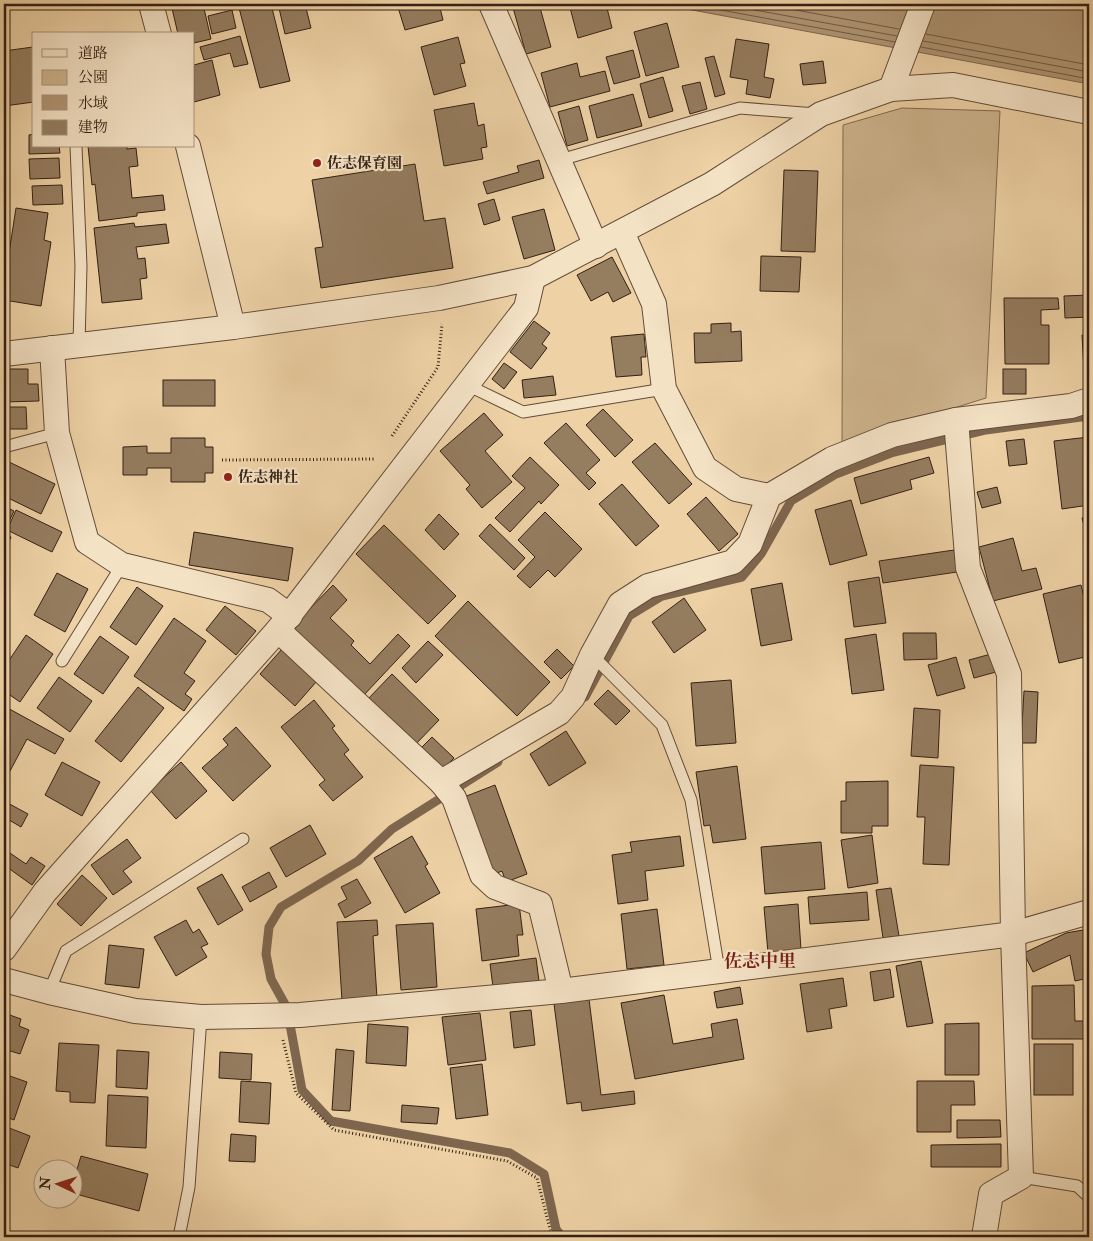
<svg xmlns="http://www.w3.org/2000/svg" width="1093" height="1241" font-family="'IM FELL Double Pica','Noto Serif JP',serif">
<rect width="100%" height="100%" fill="#eed2a6"/>
<filter id="stains"><feTurbulence type="fractalNoise" baseFrequency=".004" numOctaves="4"/><feColorMatrix values="0 0 0 0 .2 0 0 0 0 .09 0 0 0 0 .02 0 0 0 .5 -.17"/></filter>
<radialGradient id="worn" r=".72"><stop offset=".6" stop-color="#630" stop-opacity="0"/><stop offset="1" stop-color="#630" stop-opacity=".3"/></radialGradient>
<polygon fill="#ceb48d" stroke="#816a50" points="902,108 1000,111 986,398 842,443 843,125"/>
<polygon fill="#af9574" stroke="#7e664e" points="660,4 1089,4 1089,84"/>
<g fill="none" stroke-linecap="round" stroke-linejoin="round">
<g stroke="#725a44" stroke-width="1">
<polyline points="688,4 895,42"/>
<polyline points="722,4 897,36"/>
<polyline points="763,4 899,29"/>
<polyline points="926,34 1089,65"/>
<polyline points="923,41 1089,72"/>
<polyline points="921,47 1089,79"/>
</g>
<g stroke="#7e664e" stroke-width="9">
<polyline points="585,697 629,616 662,596 742,577 761,554 791,501 836,474 891,453 986,430 1081,417 1089,414"/>
<polyline points="498,762 392,829 358,861 281,907 269,927 266,954 271,979 287,1008 302,1090 331,1121 510,1153 544,1174 556,1229 562,1237"/>
</g>
</g>
<g fill="#957d60" stroke="#342014">
<polygon points="171,4 203,4 211,39 194,43 194,34 178,34"/>
<polygon points="238,4 271,4 290,81 260,88"/>
<polygon points="298,4 305,4 311,28 285,34 279,8"/>
<polygon points="397,4 439,4 443,20 405,30"/>
<polygon points="512,4 539,4 551,47 526,54"/>
<polygon points="569,4 606,4 612,28 578,38"/>
<polygon points="232,10 236,28 212,34 208,16"/>
<polygon points="667,23 679,67 646,76 634,32"/>
<polygon points="240,36 248,64 234,67 230,53 204,60 200,47"/>
<polygon points="458,37 465,63 460,64 466,86 434,95 421,47"/>
<polygon points="736,39 769,44 764,77 774,79 770,98 746,94 748,80 730,77"/>
<polygon points="33,47 34,102 4,106 4,51"/>
<polygon points="633,50 640,77 614,84 606,57"/>
<polygon points="714,56 725,94 715,97 705,58"/>
<polygon points="212,60 220,95 194,102 194,65"/>
<polygon points="823,61 826,83 803,85 800,64"/>
<polygon points="577,63 580,77 605,71 610,91 550,107 541,73"/>
<polygon points="663,77 673,111 649,118 640,84"/>
<polygon points="700,82 707,109 690,114 682,86"/>
<polygon points="633,94 642,126 597,138 589,106"/>
<polygon points="474,103 478,126 484,124 487,147 481,148 483,159 444,166 434,110"/>
<polygon points="579,106 588,140 567,146 558,112"/>
<polygon points="34,134 34,146 59,146 60,153 29,154 29,135"/>
<polygon points="88,146 127,146 127,149 136,148 138,166 129,167 132,198 163,195 165,210 137,213 137,216 99,221 95,184 92,185"/>
<polygon points="59,158 60,178 30,179 29,159"/>
<polygon points="539,160 544,178 487,194 483,182 519,172 517,166"/>
<polygon points="415,164 424,221 445,218 453,268 321,288 315,248 323,247 312,180"/>
<polygon points="784,170 818,171 815,252 781,251"/>
<polygon points="62,185 63,204 33,205 32,186"/>
<polygon points="494,199 500,220 484,225 478,204"/>
<polygon points="16,208 48,213 44,240 51,242 41,306 4,300 4,285"/>
<polygon points="544,209 555,250 524,259 512,217"/>
<polygon points="134,223 135,227 166,224 169,243 136,247 138,259 145,258 147,278 140,279 142,299 102,303 94,228"/>
<polygon points="761,256 801,257 799,292 760,291"/>
<polygon points="612,257 631,293 613,302 608,292 591,301 577,275"/>
<polygon points="1089,295 1089,317 1065,318 1064,296"/>
<polygon points="1004,298 1058,298 1059,309 1041,310 1041,325 1049,325 1049,364 1005,364"/>
<polygon points="534,321 550,333 542,344 547,348 531,369 510,352"/>
<polygon points="731,323 731,332 741,331 742,361 695,363 694,333 711,333 711,324"/>
<polygon points="644,334 646,357 641,357 642,375 616,377 611,337"/>
<polygon points="1082,335 1089,335 1089,370 1084,370"/>
<polygon points="504,363 517,372 504,389 492,379"/>
<polygon points="4,369 28,369 28,384 38,384 39,401 4,402"/>
<rect x="1003" y="369" width="23" height="25"/>
<polygon points="553,376 556,395 524,398 522,380"/>
<rect x="163" y="380" width="52" height="26"/>
<polygon points="4,407 26,407 27,429 4,429"/>
<polygon points="603,409 633,440 615,457 586,425"/>
<polygon points="484,413 503,435 485,451 512,482 482,508 466,489 470,485 440,451"/>
<polygon points="566,423 600,460 586,473 596,483 589,490 544,443"/>
<polygon points="1089,437 1089,505 1062,509 1054,441"/>
<polygon points="171,438 205,438 205,447 213,447 213,473 205,473 205,482 171,482 171,468 147,468 147,475 123,475 123,447 147,446 147,453 171,453"/>
<polygon points="1024,439 1027,464 1009,466 1006,441"/>
<polygon points="655,443 692,484 669,504 632,462"/>
<polygon points="530,457 559,485 541,504 539,501 510,532 495,518 525,488 512,476"/>
<polygon points="929,457 934,473 910,480 912,489 861,504 854,478"/>
<polygon points="7,461 55,484 41,514 4,496 4,469"/>
<polygon points="622,484 659,526 636,546 599,504"/>
<polygon points="997,487 1001,503 982,508 977,492"/>
<polygon points="706,497 738,534 719,551 687,514"/>
<polygon points="851,500 867,555 830,565 815,510"/>
<polygon points="4,506 14,511 4,532"/>
<polygon points="16,510 62,532 52,552 7,530"/>
<polygon points="545,512 582,549 555,577 548,570 530,588 517,576 535,557 518,540"/>
<polygon points="439,514 459,534 444,550 425,530"/>
<polygon points="1089,516 1089,545 1082,518"/>
<polygon points="490,524 525,558 514,570 479,536"/>
<polygon points="384,525 456,596 428,624 356,554"/>
<polygon points="194,532 293,548 288,581 189,565"/>
<polygon points="4,534 11,537 4,553"/>
<polygon points="1013,538 1022,571 1036,568 1042,589 993,601 979,547"/>
<polygon points="954,550 957,572 883,583 879,561"/>
<polygon points="57,573 88,589 65,632 34,615"/>
<polygon points="879,577 886,623 854,627 848,582"/>
<polygon points="782,583 792,640 761,646 751,589"/>
<polygon points="333,585 347,600 330,618 354,641 351,645 370,664 398,634 410,646 363,696 292,627"/>
<polygon points="1081,585 1089,619 1089,656 1059,663 1043,594"/>
<polygon points="137,587 163,606 136,645 110,627"/>
<polygon points="684,598 706,630 674,653 652,622"/>
<polygon points="468,601 550,682 517,716 435,636"/>
<polygon points="225,606 256,631 236,655 206,630"/>
<polygon points="174,618 206,641 184,673 195,681 185,694 192,699 184,711 134,676"/>
<polygon points="903,633 936,633 937,659 904,660"/>
<polygon points="876,634 884,690 852,694 845,639"/>
<polygon points="26,635 53,654 20,702 4,691 4,668"/>
<polygon points="100,636 129,657 103,694 74,674"/>
<polygon points="428,641 443,655 416,683 402,668"/>
<polygon points="282,649 317,681 295,706 260,674"/>
<polygon points="557,649 574,666 561,679 544,662"/>
<polygon points="991,654 996,672 974,678 969,660"/>
<polygon points="956,657 965,688 937,696 928,665"/>
<polygon points="1089,665 1089,710 1084,666"/>
<polygon points="392,674 439,720 414,746 367,700"/>
<polygon points="59,677 92,701 70,732 37,708"/>
<polygon points="731,680 736,743 696,746 691,683"/>
<polygon points="138,687 164,708 121,762 95,741"/>
<polygon points="608,690 630,711 616,725 594,704"/>
<polygon points="1024,691 1038,692 1036,743 1021,743"/>
<polygon points="314,700 335,726 332,728 349,750 344,754 363,777 333,801 319,785 325,780 281,727"/>
<polygon points="4,706 64,739 55,754 27,739 10,771 4,768"/>
<polygon points="914,708 940,710 938,758 911,756"/>
<polygon points="236,727 271,766 233,801 202,768 228,745 223,739"/>
<polygon points="566,731 586,763 549,786 530,754"/>
<polygon points="432,737 454,758 442,770 420,749"/>
<polygon points="62,762 100,782 82,816 45,795"/>
<polygon points="181,762 207,791 176,819 150,790"/>
<polygon points="920,765 954,767 949,865 923,864 925,817 917,817"/>
<polygon points="737,766 746,839 713,843 710,825 704,826 696,772"/>
<polygon points="888,781 888,826 872,826 872,833 841,833 841,801 846,801 846,782"/>
<polygon points="495,785 527,874 506,882 502,871 492,875 464,797"/>
<polygon points="4,801 28,814 21,827 4,817"/>
<polygon points="310,825 326,854 286,877 270,848"/>
<polygon points="872,835 878,883 848,888 841,840"/>
<polygon points="412,836 428,864 425,866 440,893 405,913 374,858"/>
<polygon points="680,836 684,866 645,871 648,900 618,904 612,855 632,852 630,842"/>
<polygon points="127,839 141,858 123,871 132,882 113,895 91,865"/>
<polygon points="821,842 825,889 765,894 761,847"/>
<polygon points="4,849 26,864 31,857 45,866 32,885 4,865"/>
<polygon points="269,872 277,887 250,902 242,887"/>
<polygon points="222,874 243,910 218,925 197,888"/>
<polygon points="82,875 107,898 81,926 57,904"/>
<polygon points="357,879 371,903 345,918 338,904 347,899 341,887"/>
<polygon points="891,888 899,936 883,938 876,890"/>
<polygon points="867,892 869,920 810,924 808,897"/>
<polygon points="519,904 523,935 517,935 519,956 482,961 476,909"/>
<polygon points="798,904 801,950 768,953 764,907"/>
<polygon points="657,909 664,965 627,969 621,914"/>
<polygon points="186,920 193,933 199,929 208,944 201,947 207,957 176,976 154,937"/>
<polygon points="377,920 378,935 373,936 377,998 342,1001 337,922"/>
<polygon points="433,923 437,987 401,990 396,925"/>
<polygon points="1089,929 1089,978 1075,981 1070,955 1033,972 1024,953 1066,933"/>
<polygon points="109,945 144,949 139,988 105,984"/>
<polygon points="536,958 539,981 493,987 490,964"/>
<polygon points="921,961 933,1023 907,1027 896,966"/>
<polygon points="890,969 894,997 874,1001 870,972"/>
<polygon points="843,978 847,1006 829,1009 832,1028 807,1032 800,984"/>
<polygon points="1074,985 1075,1021 1089,1021 1089,1039 1032,1039 1032,986"/>
<polygon points="740,987 743,1004 717,1008 714,992"/>
<polygon points="664,995 673,1044 713,1037 711,1024 737,1019 744,1059 635,1079 621,1003"/>
<polygon points="589,999 601,1095 634,1091 635,1104 582,1111 581,1102 567,1104 554,1004"/>
<polygon points="531,1010 535,1045 514,1048 510,1012"/>
<polygon points="4,1013 21,1019 19,1026 29,1030 20,1054 4,1049"/>
<polygon points="480,1013 486,1060 448,1065 442,1017"/>
<polygon points="979,1023 979,1075 945,1075 945,1024"/>
<polygon points="368,1024 408,1027 406,1066 366,1063"/>
<polygon points="59,1043 99,1045 95,1103 70,1102 70,1092 56,1091"/>
<rect x="1034" y="1044" width="39" height="51"/>
<polygon points="336,1049 354,1051 350,1111 332,1110"/>
<polygon points="117,1050 149,1052 147,1089 116,1087"/>
<polygon points="220,1052 252,1054 251,1080 219,1078"/>
<polygon points="482,1064 488,1115 456,1119 450,1068"/>
<polygon points="4,1074 27,1082 14,1120 4,1116"/>
<polygon points="241,1081 271,1083 269,1124 239,1122"/>
<polygon points="917,1081 974,1081 975,1105 951,1105 951,1132 917,1132"/>
<polygon points="108,1095 148,1097 146,1148 106,1146"/>
<polygon points="402,1105 439,1108 437,1124 401,1122"/>
<polygon points="957,1120 1000,1120 1001,1137 957,1138"/>
<polygon points="4,1126 30,1136 18,1168 4,1163"/>
<polygon points="231,1134 256,1136 255,1162 229,1161"/>
<polygon points="1001,1144 1001,1167 931,1167 931,1145"/>
<polygon points="81,1156 148,1174 139,1211 72,1193 72,1186"/>
</g>
<g fill="none" stroke-linecap="round" stroke-linejoin="round">
<g stroke="#624c38" stroke-width="13">
<g id="service">
<polyline points="76,146 81,266 79,345"/>
<polyline points="560,160 740,108 816,114"/>
<polyline points="467,385 523,412 664,389"/>
<polyline points="4,447 57,433"/>
<polyline points="592,655 662,725 691,800 719,971"/>
<polyline points="62,661 122,565"/>
<polyline points="49,992 66,951 243,839"/>
<polyline points="1021,1177 1077,1186 1089,1197"/>
<polyline points="179,1237 189,1187 201,1017"/>
</g>
</g>
<g stroke="#624c38" stroke-width="26">
<g id="minor">
<polyline points="151,4 159,34"/>
<polyline points="491,4 596,246"/>
<polyline points="891,89 923,4"/>
<polyline points="188,146 233,327"/>
<polyline points="622,232 654,304 664,389 705,468 736,489 769,496"/>
<polyline points="52,348 57,433 87,542 122,565 268,600 290,616"/>
<polyline points="4,354 233,327 439,298 533,278 712,184 821,114 891,89 953,85 1089,112"/>
<polyline points="956,420 968,568 1009,674 1013,934 1021,1177 991,1194 984,1237"/>
<polyline points="278,630 441,782 454,798 482,875 495,887 540,904 561,991"/>
<polyline points="441,782 559,713 573,697 592,655 620,604 648,586 733,562 750,544 769,496 832,459 892,435 956,420 1071,406 1089,400"/>
<polyline points="4,949 45,892 278,630 526,308 533,278"/>
<polyline points="4,980 49,992 135,1011 201,1017 300,1015 561,991 1013,934 1089,912"/>
</g>
</g>
<g stroke="#342014" stroke-width="3" stroke-dasharray="1 2.5" stroke-linecap="butt">
<polyline points="392,436 438,367 442,324"/>
<polyline points="222,460 376,459"/>
<polyline points="283,1040 296,1093 334,1130 507,1161 537,1178 552,1237"/>
<polyline points="562,1237 569,1232 572,1237"/>
</g>
<use href="#service" stroke="#f4e2c5" stroke-width="11"/>
<use href="#minor" stroke="#f4e2c5" stroke-width="24"/>
</g>
<g fill="#8f2418" stroke="#f4e2c5" stroke-width="2">
<circle cx="317" cy="163" r="5"/>
<circle cx="228" cy="477" r="5"/>
</g>
<g text-anchor="middle" dominant-baseline="central" stroke-width="4.5" stroke-linejoin="round" paint-order="stroke">
<g font-size="15" font-weight="bold" fill="#342014" stroke="#f4e2c5" text-anchor="start">
<text x="327" y="163">佐志保育園</text>
<text x="238" y="477">佐志神社</text>
</g>
<g font-size="18" font-weight="bold" fill="#7a1f14" stroke="#f4e2c5">
<text x="760" y="961">佐志中里</text>
</g>
</g>
<rect width="1093" height="1241" fill="none" stroke="#eed2a6" stroke-width="20"/>
<rect x="5" y="5" width="1083" height="1231" fill="none" stroke="#342014" stroke-width="2.5"/>
<rect x="10" y="10" width="1073" height="1221" fill="none" stroke="#342014"/>
<rect x="32" y="32" width="162" height="115" fill="#f4e2c5" stroke="#a7947e"/>
<rect x="42" y="49" width="25" height="8" fill="#f4e2c5" stroke="#a7947e"/>
<text x="78" y="58" font-size="15" fill="#342014">道路</text>
<rect x="42" y="70" width="25" height="15" fill="#ceb48d" stroke="#a7947e"/>
<text x="78" y="82" font-size="15" fill="#342014">公園</text>
<rect x="42" y="95" width="25" height="15" fill="#af9574" stroke="#a7947e"/>
<text x="78" y="108" font-size="15" fill="#342014">水域</text>
<rect x="42" y="120" width="25" height="15" fill="#957d60" stroke="#a7947e"/>
<text x="78" y="132" font-size="15" fill="#342014">建物</text>
<g transform="translate(58 1184) rotate(274)"><circle r="24" fill="#f4e2c5" stroke="#a7947e"/>
<path d="M0-4L9 19L0 12L-9 19Z" fill="#8f2418"/>
<text y="-8" font-size="14" font-weight="bold" text-anchor="middle" fill="#342014">N</text>
</g>
<rect width="100%" height="100%" filter="url(#stains)"/>
<rect width="100%" height="100%" fill="url(#worn)"/>
</svg>
